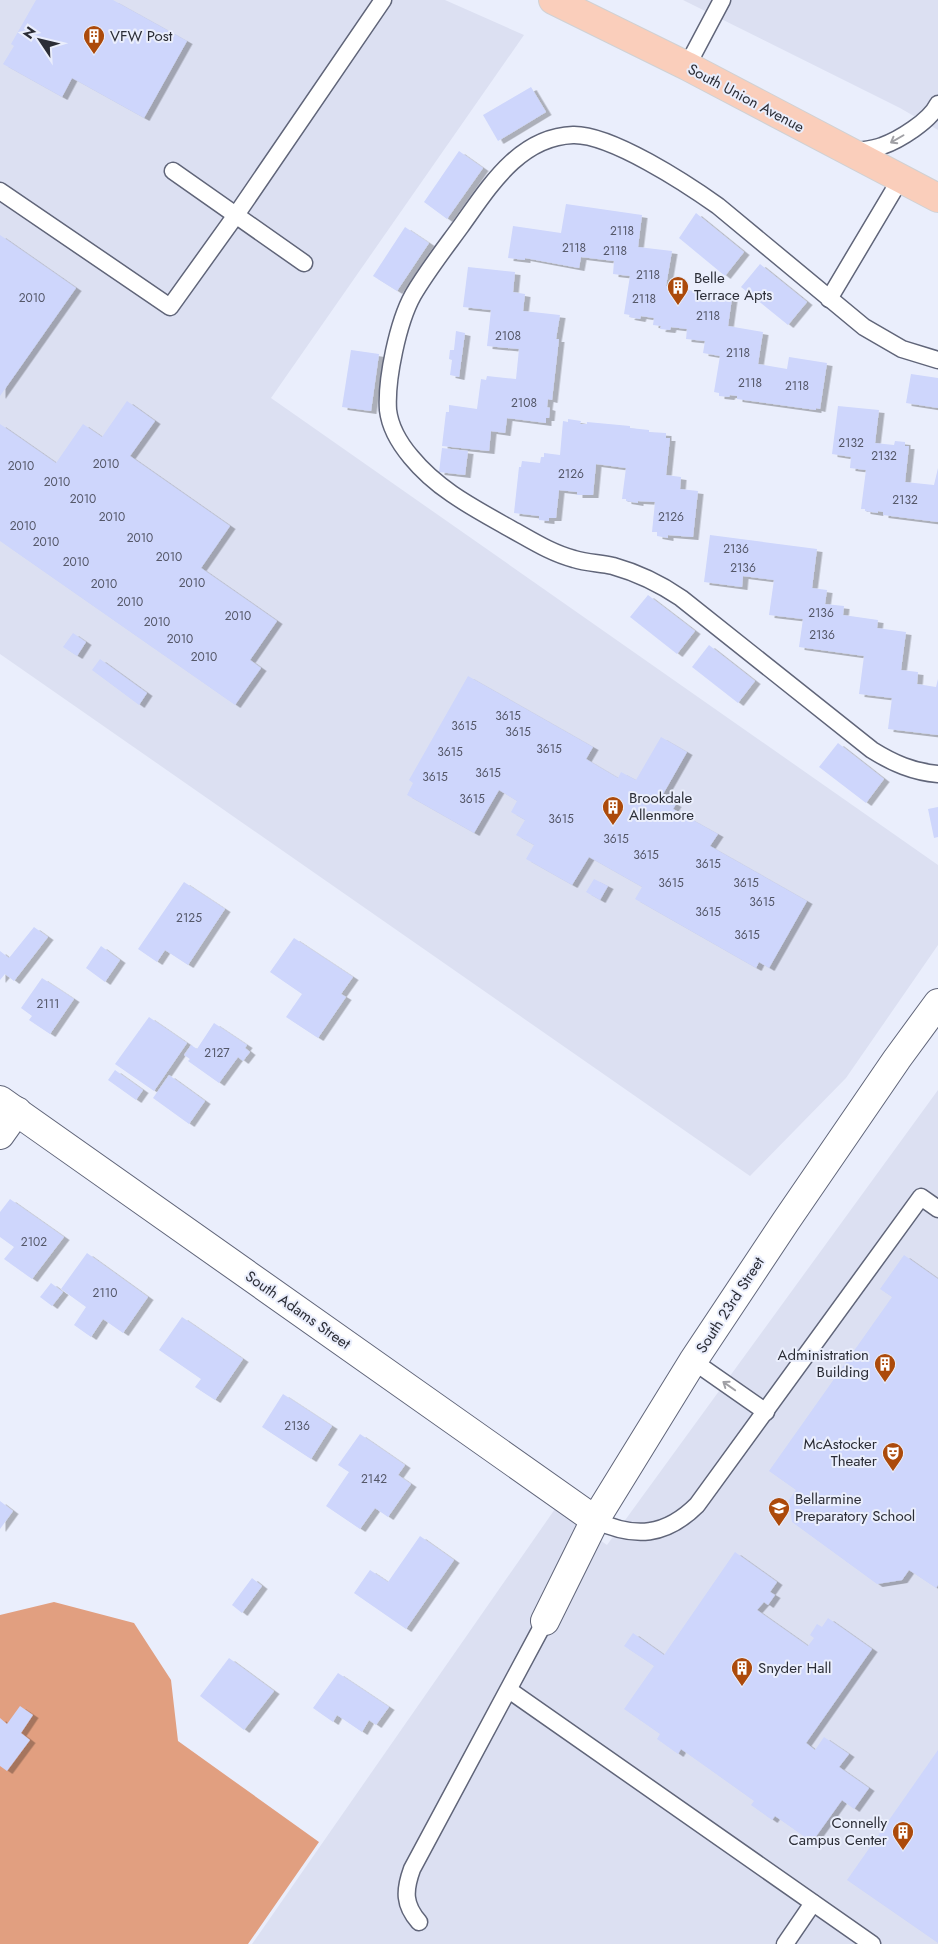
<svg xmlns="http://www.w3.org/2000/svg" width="938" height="1944" font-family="Jost,sans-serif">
<defs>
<filter id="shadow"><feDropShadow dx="5.5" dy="3" stdDeviation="0" flood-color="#0004"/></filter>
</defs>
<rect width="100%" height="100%" fill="#eaeefc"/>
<g fill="#dce0f2">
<polygon points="0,0 445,0 524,35 271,398 938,865 938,945 846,1078 750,1176 0,654"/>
<polygon points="683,0 938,0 938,130 900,108"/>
<polygon points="938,1090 938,1944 252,1944 555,1509 607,1545"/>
</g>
<polygon fill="#e19f80" points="54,1602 134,1623 171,1680 178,1741 319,1842 248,1944 0,1944 0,1615"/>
<g fill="#ced6fc" filter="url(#shadow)">
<polygon points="36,0 113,0 187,41 144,118 72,78 62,97 3,64 14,46 11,44"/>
<polygon points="531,87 546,112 498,141 483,115"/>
<polygon points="459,151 483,168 447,219 424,202"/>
<polygon points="566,204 642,215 638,247 672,251 666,286 732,298 728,326 763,332 758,364 787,369 789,357 827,363 820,409 816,408 816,410 737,399 737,396 730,395 729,397 719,396 719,393 714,392 720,356 703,353 705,341 686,339 687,329 671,327 670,330 660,329 661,326 653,325 654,318 641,316 640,319 629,317 630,315 624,314 630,276 613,274 614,261 581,257 579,268 525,258 525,260 508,258 513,226 561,233"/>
<polygon points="696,213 744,252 725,276 679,238"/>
<polygon points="405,227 429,243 397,291 373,276"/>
<polygon points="0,235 76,288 0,396"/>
<polygon points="760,264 807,302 788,325 741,287"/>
<polygon points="468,267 515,272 513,292 525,294 523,311 560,315 556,339 559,339 552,400 548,399 547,407 550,408 549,418 546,418 546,423 507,418 505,433 491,431 489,451 442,446 446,412 449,412 449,405 477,409 481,379 486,380 487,376 516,379 519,349 487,346 491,310 463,307"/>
<polygon points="456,331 465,333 459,377 450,375 452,360 449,359 450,350 454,350"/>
<polygon points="351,350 379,354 371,411 342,407"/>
<polygon points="911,374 938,378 938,408 906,403"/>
<polygon points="127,401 155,421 130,456 230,526 201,568 277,621 250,660 261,668 235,705 0,541 0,424 56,463 83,424 102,437"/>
<polygon points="838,406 879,410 875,443 894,445 895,441 905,442 905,446 909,446 905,482 934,485 938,468 938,522 883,515 883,512 878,511 878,513 865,511 865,509 861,509 866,470 850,468 851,457 832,454"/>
<polygon points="568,419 581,421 580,424 587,424 587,422 630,426 630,428 649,430 649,432 666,433 666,438 670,438 666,475 681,477 680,489 698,491 693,537 668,535 668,538 657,536 657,532 652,532 655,502 638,501 638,503 626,501 626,499 622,499 626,468 596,464 593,495 577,495 577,492 559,490 556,518 549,518 549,521 539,520 539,516 514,513 519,467 521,467 522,461 540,463 541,457 544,457 544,453 560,455 563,421 568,422"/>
<polygon points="442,448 468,451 465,475 439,472"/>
<polygon points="710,535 817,549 812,588 827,590 825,604 844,606 843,615 878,620 877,628 906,632 901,670 918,672 917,684 936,687 938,679 938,735 888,729 892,698 859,694 864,656 799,647 803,619 769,615 774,580 743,576 742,587 704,582"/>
<polygon points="648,595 695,631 677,654 630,617"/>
<polygon points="73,633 86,642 77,656 63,647"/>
<polygon points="709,645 755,681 738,703 692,667"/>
<polygon points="100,659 147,693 139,705 92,670"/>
<polygon points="468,676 593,747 586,759 618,778 621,772 636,780 661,737 687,752 662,796 676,804 673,809 718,834 710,846 807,901 769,968 759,962 756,968 635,899 642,887 589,857 572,885 526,859 534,845 516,835 525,820 511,812 517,801 499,790 474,833 407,795 413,783 409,780"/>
<polygon points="838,743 884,779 866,803 819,767"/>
<polygon points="938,807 938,837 934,838 928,809"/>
<polygon points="594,879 608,886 600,900 586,892"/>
<polygon points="184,882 225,909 188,965 165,950 157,962 138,949"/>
<polygon points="34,927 48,937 14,981 5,974 0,980 0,951 9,958"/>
<polygon points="294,938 353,977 341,994 346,997 318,1038 286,1017 302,994 270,972"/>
<polygon points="101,946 120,960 105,982 86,968"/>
<polygon points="42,978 74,999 50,1034 29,1020 32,1016 21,1008"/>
<polygon points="149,1017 187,1043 154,1091 115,1064"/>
<polygon points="214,1023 247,1045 245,1048 250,1052 243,1061 238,1057 219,1083 188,1061 190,1059 184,1055 191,1045 197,1049"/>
<polygon points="115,1070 143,1090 136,1100 108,1080"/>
<polygon points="169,1075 205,1101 189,1124 153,1098"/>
<polygon points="10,1199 64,1237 32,1279 4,1259 14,1247 0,1237 0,1212"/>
<polygon points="87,1253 148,1297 123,1333 103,1319 91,1337 74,1325 86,1307 61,1289"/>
<polygon points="904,1255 938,1279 938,1585 936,1588 909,1570 902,1580 877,1584 792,1522 789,1500 796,1490 769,1471 892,1297 880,1289"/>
<polygon points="51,1283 63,1292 52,1306 40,1297"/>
<polygon points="182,1317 243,1359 215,1400 195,1387 201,1379 159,1350"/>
<polygon points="283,1394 332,1426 311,1459 262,1427"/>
<polygon points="360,1434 405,1465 398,1475 411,1484 388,1517 375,1508 360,1529 326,1506 349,1472 338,1465"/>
<polygon points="0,1501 13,1511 0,1529"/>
<polygon points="420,1536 454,1560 406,1629 354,1593 370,1570 388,1582"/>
<polygon points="735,1552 777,1582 770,1592 775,1595 768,1605 764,1602 757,1610 808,1646 814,1638 810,1635 817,1624 822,1627 828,1618 872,1649 806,1743 815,1750 824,1737 849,1754 839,1767 869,1788 854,1809 842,1800 812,1842 775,1816 772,1820 751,1805 754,1801 681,1749 678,1754 657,1739 660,1734 624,1709 654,1666 624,1646 633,1633 664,1655"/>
<polygon points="252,1578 262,1586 242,1613 232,1605"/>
<polygon points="229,1658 274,1691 244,1730 200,1696"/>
<polygon points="338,1673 389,1707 376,1725 369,1720 362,1732 337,1715 333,1722 313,1708"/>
<polygon points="20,1706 33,1715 21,1733 30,1740 7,1771 0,1766 0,1718 7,1724"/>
<polygon points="938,1750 938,1943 847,1880"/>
</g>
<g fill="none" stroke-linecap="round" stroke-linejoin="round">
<g stroke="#606579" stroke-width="19">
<g id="service">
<polyline points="687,66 722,0"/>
<path d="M 851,152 C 861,150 872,150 882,146 C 899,140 930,121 938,104"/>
<polyline points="173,171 304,263"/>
<polyline points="0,191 170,307 236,215 383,0"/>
<polyline points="829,299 901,178"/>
<path d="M 938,360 L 902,349 L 864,327 L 718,206 C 687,184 611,134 573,135 C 519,137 489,187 461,226 C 445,248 427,271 413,295 C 398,322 386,379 388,410 C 390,427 400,444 411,457 C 438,490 474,508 511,529 C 531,540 551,553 574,559 C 587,563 600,563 613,566 C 638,573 659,583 681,598 L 872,750 C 893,763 913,772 938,774"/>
<polyline points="693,1361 766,1412"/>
<path d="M 595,1520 C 635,1539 666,1536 697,1505 L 921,1197 L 938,1209"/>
<polyline points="509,1690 872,1944"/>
<path d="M 419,1922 C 404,1905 404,1891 412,1869 L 545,1621"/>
<polyline points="785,1944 813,1903"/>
</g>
</g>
<g stroke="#606579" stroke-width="30">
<g id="minor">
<polyline points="0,1100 595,1520"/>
<polyline points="0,1135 17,1111"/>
<polyline points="545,1621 595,1520 693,1361 786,1221 897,1059 938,1003"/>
</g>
</g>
<g stroke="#d0d1d3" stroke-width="30">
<polyline id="primary" points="553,0 687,66 938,198"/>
</g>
<use href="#service" stroke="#fff" stroke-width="16"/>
<use href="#minor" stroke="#fff" stroke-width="28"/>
<use href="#primary" stroke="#facebb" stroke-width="28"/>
</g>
<defs><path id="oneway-shaft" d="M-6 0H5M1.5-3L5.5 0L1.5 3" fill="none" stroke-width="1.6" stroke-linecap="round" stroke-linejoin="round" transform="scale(1.25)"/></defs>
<g stroke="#a0a0a5">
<use href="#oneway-shaft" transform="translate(897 139) rotate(150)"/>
<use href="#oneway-shaft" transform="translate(729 1386) rotate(-145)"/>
</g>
<defs>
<g id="building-pin" transform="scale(1.125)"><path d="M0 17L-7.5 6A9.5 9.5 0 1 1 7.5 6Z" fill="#ac4a0b" stroke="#eaeefc"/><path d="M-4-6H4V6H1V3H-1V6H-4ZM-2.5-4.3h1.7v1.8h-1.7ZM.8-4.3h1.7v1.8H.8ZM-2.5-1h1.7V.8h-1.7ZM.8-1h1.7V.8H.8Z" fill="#fff"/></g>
<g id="theatre-pin" transform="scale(1.125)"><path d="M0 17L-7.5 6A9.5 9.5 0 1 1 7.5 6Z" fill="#ac4a0b" stroke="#eaeefc"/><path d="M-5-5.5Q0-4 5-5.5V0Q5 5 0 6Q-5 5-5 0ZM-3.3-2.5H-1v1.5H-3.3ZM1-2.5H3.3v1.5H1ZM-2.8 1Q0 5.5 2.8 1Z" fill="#fff"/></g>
<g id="school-pin" transform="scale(1.125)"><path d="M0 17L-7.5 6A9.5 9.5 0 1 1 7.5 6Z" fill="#ac4a0b" stroke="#eaeefc"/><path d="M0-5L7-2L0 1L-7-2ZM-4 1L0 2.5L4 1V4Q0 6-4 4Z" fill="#fff"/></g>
</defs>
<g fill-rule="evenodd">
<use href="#building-pin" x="94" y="36"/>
<use href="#building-pin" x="678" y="287"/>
<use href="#building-pin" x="613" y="807"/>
<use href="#building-pin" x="885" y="1364"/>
<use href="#theatre-pin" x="893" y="1453"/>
<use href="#school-pin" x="779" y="1508"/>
<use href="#building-pin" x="742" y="1668"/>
<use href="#building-pin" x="903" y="1832"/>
</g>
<g text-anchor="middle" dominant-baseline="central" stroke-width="4" stroke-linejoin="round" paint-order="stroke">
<g font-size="12" fill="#545768">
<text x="622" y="231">2118</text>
<text x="574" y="248">2118</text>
<text x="615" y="251">2118</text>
<text x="648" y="275">2118</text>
<text x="32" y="298">2010</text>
<text x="644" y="299">2118</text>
<text x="708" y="316">2118</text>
<text x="508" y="336">2108</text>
<text x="738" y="353">2118</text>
<text x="750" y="383">2118</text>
<text x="797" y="386">2118</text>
<text x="524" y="403">2108</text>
<text x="851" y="443">2132</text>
<text x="884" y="456">2132</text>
<text x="106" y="464">2010</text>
<text x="21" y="466">2010</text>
<text x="571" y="474">2126</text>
<text x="57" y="482">2010</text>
<text x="83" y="499">2010</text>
<text x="905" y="500">2132</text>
<text x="112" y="517">2010</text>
<text x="671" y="517">2126</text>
<text x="23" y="526">2010</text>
<text x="140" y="538">2010</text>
<text x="46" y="542">2010</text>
<text x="736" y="549">2136</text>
<text x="169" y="557">2010</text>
<text x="76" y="562">2010</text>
<text x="743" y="568">2136</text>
<text x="192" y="583">2010</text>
<text x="104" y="584">2010</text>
<text x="130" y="602">2010</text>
<text x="821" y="613">2136</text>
<text x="238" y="616">2010</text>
<text x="157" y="622">2010</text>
<text x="822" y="635">2136</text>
<text x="180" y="639">2010</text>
<text x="204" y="657">2010</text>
<text x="508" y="716">3615</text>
<text x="464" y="726">3615</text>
<text x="518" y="732">3615</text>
<text x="549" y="749">3615</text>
<text x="450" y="752">3615</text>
<text x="488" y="773">3615</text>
<text x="435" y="777">3615</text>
<text x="472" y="799">3615</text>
<text x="561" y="819">3615</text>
<text x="616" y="839">3615</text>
<text x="646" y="855">3615</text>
<text x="708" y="864">3615</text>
<text x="671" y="883">3615</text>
<text x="746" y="883">3615</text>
<text x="762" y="902">3615</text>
<text x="708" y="912">3615</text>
<text x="189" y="918">2125</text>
<text x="747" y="935">3615</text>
<text x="48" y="1004">2111</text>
<text x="217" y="1053">2127</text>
<text x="34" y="1242">2102</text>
<text x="105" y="1293">2110</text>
<text x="297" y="1426">2136</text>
<text x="374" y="1479">2142</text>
</g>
<g font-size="15" fill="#2b2d36" stroke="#eaeefc" text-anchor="start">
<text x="110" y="36">VFW Post</text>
<text x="694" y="278">Belle<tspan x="694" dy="17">Terrace Apts</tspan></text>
<text x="629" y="798">Brookdale<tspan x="629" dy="17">Allenmore</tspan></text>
<text x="869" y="1355" text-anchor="end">Administration<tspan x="869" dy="17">Building</tspan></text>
<text x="877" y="1444" text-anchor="end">McAstocker<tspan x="877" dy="17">Theater</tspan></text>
<text x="795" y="1499">Bellarmine<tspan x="795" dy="17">Preparatory School</tspan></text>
<text x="758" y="1668">Snyder Hall</text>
<text x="887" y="1823" text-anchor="end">Connelly<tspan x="887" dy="17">Campus Center</tspan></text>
</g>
<g font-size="15" fill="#2b2d36" stroke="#eaeefc">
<text transform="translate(746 98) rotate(28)">South Union Avenue</text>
<text transform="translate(730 1305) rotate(-57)">South 23rd Street</text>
<text transform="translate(298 1310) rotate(35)">South Adams Street</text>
</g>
</g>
<g transform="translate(40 40) rotate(305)" stroke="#eaeefc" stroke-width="4" paint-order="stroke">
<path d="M0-4L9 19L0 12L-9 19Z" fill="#2b2d36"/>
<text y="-8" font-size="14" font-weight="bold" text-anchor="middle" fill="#2b2d36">N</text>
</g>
</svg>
